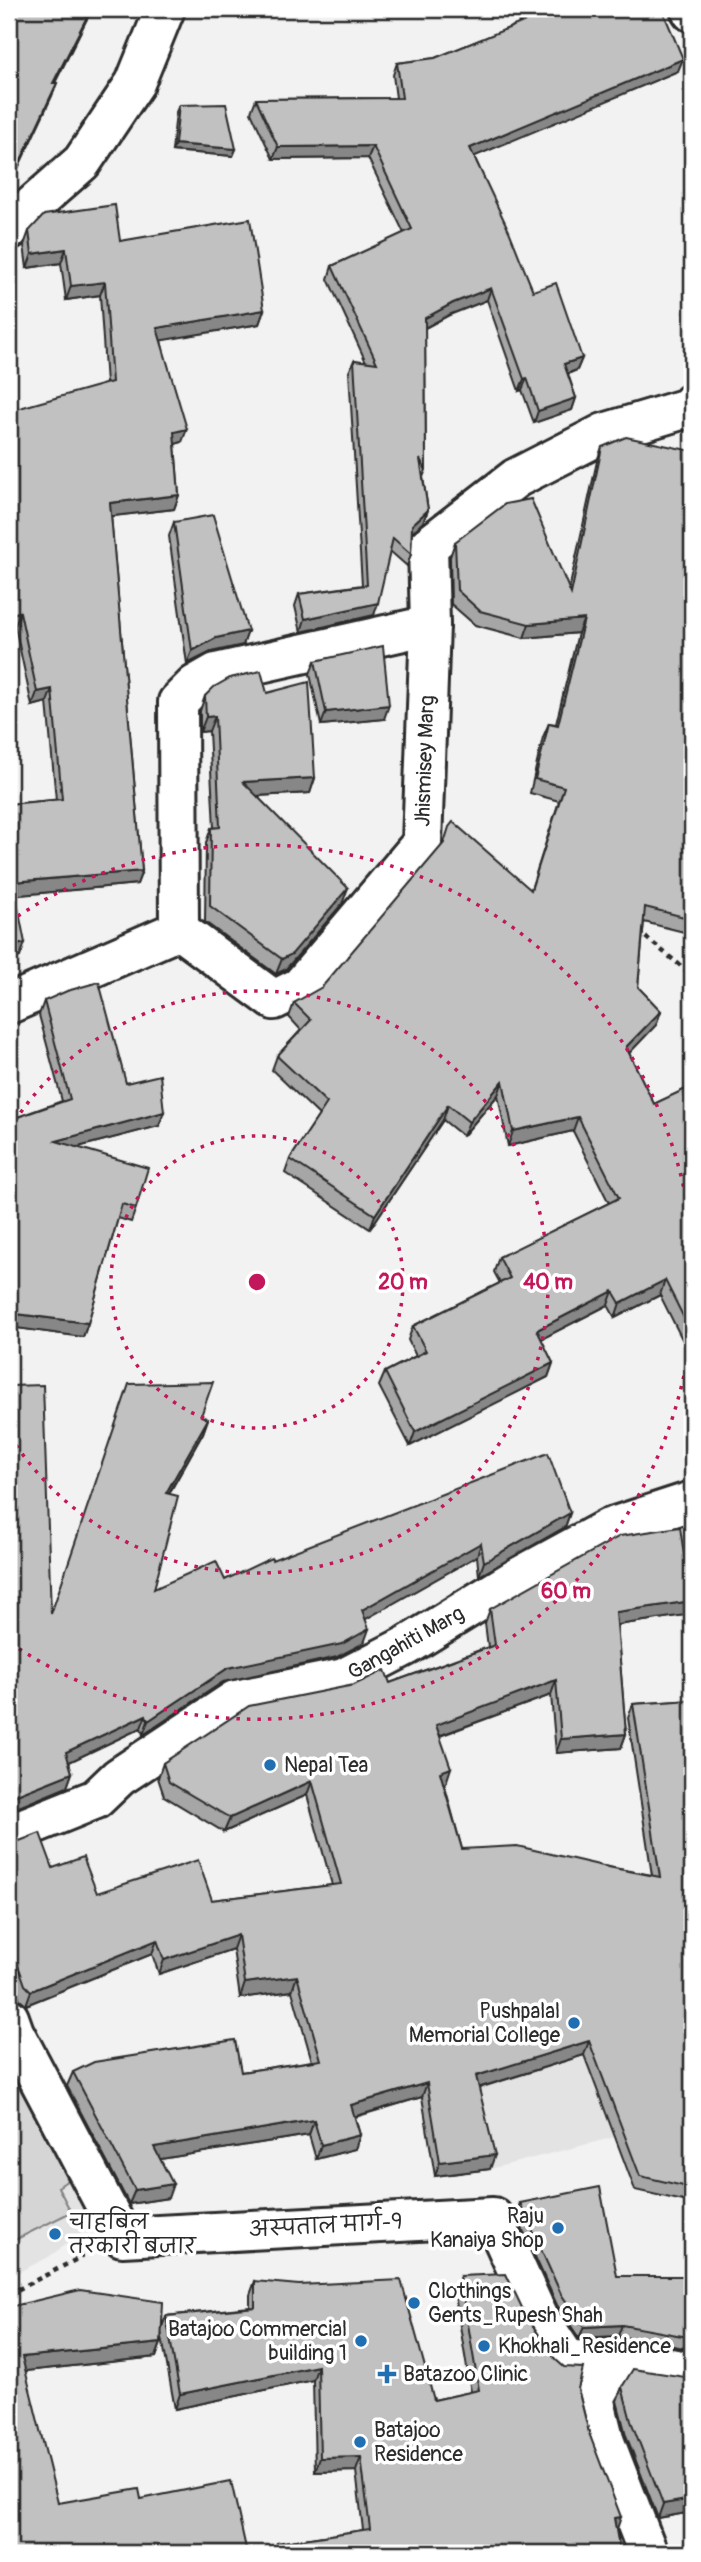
<svg xmlns="http://www.w3.org/2000/svg" width="701" height="2562" font-family="Pangolin,'Playpen Sans Deva',sans-serif">
<rect width="100%" height="100%" fill="#f2f2f2"/>
<filter id="ink" filterUnits="userSpaceOnUse"><feTurbulence type="fractalNoise" baseFrequency=".0143" numOctaves="2"/><feDisplacementMap in="SourceGraphic" scale="14" xChannelSelector="R" yChannelSelector="G"/><feConvolveMatrix kernelMatrix="1 2 1 2 8 2 1 2 1" color-interpolation-filters="sRGB"/></filter>
<g filter="url(#ink)">
<g fill="#e3e3e3">
<polygon points="496,1921 638,2128 615,2137 490,2169 435,2176 412,2036"/>
<polygon points="71,2178 95,2224 47,2258 9,2277 9,2243 71,2212 58,2187"/>
</g>
<polygon fill="#d5d5d5" stroke="#808080" stroke-width="2" points="9,2069 71,2178 58,2187 71,2212 9,2243"/>
<g fill="none" stroke-linecap="round" stroke-linejoin="round">
<g stroke="#2b2b2b" stroke-width="44">
<g id="minor">
<polyline points="690,9 692,12"/>
<polyline points="9,230 14,222 82,162 135,83 165,9"/>
<polyline points="179,930 178,702 195,685 216,673 430,625"/>
<polyline points="9,1004 179,930 274,1000 300,987 422,843 430,625 428,546 516,478 604,433 691,407 692,403"/>
<polyline points="9,1834 96,1799 119,1777 235,1700 344,1678 408,1645 517,1578 609,1528 692,1501"/>
<polyline points="9,2018 14,2032 122,2237 493,2217 538,2316 568,2361 614,2358 692,2372"/>
<polyline points="616,2359 594,2398 605,2442 648,2553"/>
</g>
</g>
<g stroke="#2b2b2b" stroke-width="4.5" stroke-dasharray="5 5" stroke-linecap="butt">
<polyline points="638,931 692,975"/>
<polyline points="9,2294 83,2256"/>
</g>
<use href="#minor" stroke="#fff" stroke-width="38"/>
</g>
<g fill="#a6a6a6" stroke="#2b2b2b" stroke-width="2">
<polygon points="516,9 662,9 678,71 474,156 533,291 582,358 577,370 568,374 576,398 572,410 534,423 522,390 519,391 487,300 449,315 425,328 426,470 423,477 428,510 423,522 412,533 411,554 407,566 390,551 374,615 301,632 295,606 299,594 362,585 349,372 354,360 366,362 328,279 332,266 404,233 368,158 273,159 251,112 256,99 396,98 393,75 397,63 435,58 519,24"/>
<polygon points="179,105 236,149 233,156 172,151 176,112"/>
<polygon points="29,231 120,241 264,310 259,324 161,340 182,442 175,444 179,495 174,509 111,516 142,871 137,884 16,895 20,957 9,959 9,804 56,800 47,702 32,706 15,626 9,627 106,384 100,295 66,300 61,263 27,268 24,245"/>
<polygon points="602,447 692,451 692,934 644,922 638,987 661,1011 656,1025 629,1053 654,1104 692,1086 692,1359 660,1295 615,1318 608,1305 541,1339 553,1363 548,1377 410,1446 379,1386 385,1372 416,1356 408,1340 413,1326 500,1283 494,1272 499,1257 609,1203 573,1131 508,1146 498,1095 463,1136 443,1120 370,1229 285,1173 290,1159 319,1115 272,1070 277,1056 301,1030 289,1017 294,1003 531,889 559,801 530,793 543,737 549,723 556,724 578,633 524,638 475,625 451,604 450,557 455,542 569,590 597,461"/>
<polygon points="174,522 248,631 243,645 211,652 187,664 169,536"/>
<polygon points="315,661 384,719 321,725 310,674"/>
<polygon points="267,693 315,778 310,793 257,796 342,904 286,969 276,974 205,922 206,843 211,828 214,828 209,731 200,732 200,711 205,696"/>
<polygon points="44,1001 126,1083 159,1126 78,1147 136,1208 131,1222 118,1218 88,1323 83,1337 9,1327 9,1120 62,1101 39,1015"/>
<polygon points="201,1416 208,1419 203,1433 169,1494 154,1589 225,1580 272,1560 570,1513 565,1527 479,1576 477,1556 365,1619 364,1643 337,1657 223,1682 143,1735 141,1728 69,1762 72,1773 67,1787 51,1613"/>
<polygon points="692,1560 692,1614 617,1625 626,1734 621,1748 556,1753 551,1695 440,1736 446,1783 444,1783 462,1849 603,1866 652,1875 628,1718 633,1704 692,1700 692,2203 635,2190 584,2055 479,2088 490,2169 435,2176 422,2097 355,2117 360,2135 355,2149 316,2159 309,2135 160,2159 168,2198 129,2204 67,2086 73,2072 241,2072 312,2061 292,1991 240,1998 233,1949 159,1974 152,1954 26,2005 20,2000 9,1968 9,1845 97,1893 212,1900 332,1885 307,1795 224,1832 164,1796 158,1778 163,1763 390,1683 488,1647 485,1623 490,1609 685,1561"/>
<polygon points="520,2203 617,2276 692,2276 692,2346 685,2346 684,2348 618,2336 579,2338 557,2305 516,2215"/>
<polygon points="460,2276 525,2314 555,2359 578,2389 589,2433 617,2531 620,2553 274,2553 277,2543 363,2530 356,2471 315,2472 313,2380 175,2409 161,2332 161,2343 156,2357 25,2371 9,2553 9,2307 161,2330 166,2316 250,2307 250,2295 255,2281 434,2400 471,2392 454,2290"/>
<polygon points="622,2387 692,2512 658,2518 626,2435 617,2401"/>
</g>
<g fill="#878787" stroke="#2b2b2b" stroke-width="2">
<polygon points="91,9 92,9 49,95 53,83"/>
<polygon points="683,59 678,71 466,160 470,148"/>
<polygon points="57,83 52,96 14,177 19,164"/>
<polygon points="175,144 236,149 233,156 172,151"/>
<polygon points="373,146 368,158 273,159 278,147"/>
<polygon points="14,185 9,197 9,190"/>
<polygon points="66,249 61,263 27,268 32,254"/>
<polygon points="105,282 100,295 66,300 71,286"/>
<polygon points="491,288 487,300 449,315 421,330 425,318 453,303"/>
<polygon points="264,310 259,324 152,342 157,328"/>
<polygon points="582,358 577,370 560,376 564,364"/>
<polygon points="527,378 522,390 519,391 524,379"/>
<polygon points="576,398 572,410 534,423 538,411"/>
<polygon points="187,429 182,442 169,446 174,432"/>
<polygon points="179,495 174,509 105,517 110,503"/>
<polygon points="428,510 423,522 408,537 412,525"/>
<polygon points="378,603 374,615 301,632 305,619"/>
<polygon points="20,612 15,626 9,627 9,614"/>
<polygon points="584,619 578,633 524,638 529,624"/>
<polygon points="248,631 243,645 211,652 187,664 192,651 216,638"/>
<polygon points="52,689 47,702 32,706 37,692"/>
<polygon points="389,705 384,719 321,725 326,712"/>
<polygon points="215,716 209,731 200,732 206,717"/>
<polygon points="315,778 310,793 238,797 243,782"/>
<polygon points="142,871 137,884 9,896 13,882"/>
<polygon points="348,888 342,904 286,969 276,974 282,959"/>
<polygon points="25,943 20,957 9,959 9,947"/>
<polygon points="661,1011 656,1025 621,1062 626,1047"/>
<polygon points="503,1081 498,1095 463,1136 469,1122"/>
<polygon points="448,1105 443,1120 370,1229 375,1215"/>
<polygon points="164,1112 159,1126 51,1154 56,1141"/>
<polygon points="578,1117 573,1131 508,1146 513,1131"/>
<polygon points="665,1280 660,1295 615,1318 620,1303"/>
<polygon points="613,1291 608,1305 532,1344 537,1330"/>
<polygon points="9,1313 88,1323 83,1337 9,1327"/>
<polygon points="553,1363 548,1377 410,1446 415,1432"/>
<polygon points="208,1419 203,1433 161,1507 166,1493"/>
<polygon points="570,1513 565,1527 479,1576 484,1562"/>
<polygon points="481,1543 477,1556 357,1624 362,1610"/>
<polygon points="692,1601 692,1614 611,1626 616,1612"/>
<polygon points="369,1629 364,1643 337,1657 223,1682 143,1735 148,1721 228,1668"/>
<polygon points="556,1680 551,1695 430,1739 436,1725"/>
<polygon points="146,1715 141,1728 61,1766 66,1752"/>
<polygon points="626,1734 621,1748 556,1753 561,1739"/>
<polygon points="451,1768 446,1783 435,1787 440,1772"/>
<polygon points="72,1773 67,1787 9,1811 9,1798"/>
<polygon points="312,1781 307,1795 224,1832 230,1818"/>
<polygon points="238,1935 233,1949 159,1974 164,1960"/>
<polygon points="157,1940 152,1954 26,2005 31,1991"/>
<polygon points="297,1976 292,1991 240,1998 245,1983"/>
<polygon points="589,2041 584,2055 471,2090 476,2076"/>
<polygon points="427,2083 422,2097 346,2119 351,2105"/>
<polygon points="314,2120 309,2135 149,2161 154,2147"/>
<polygon points="360,2135 355,2149 316,2159 321,2145"/>
<polygon points="495,2155 490,2169 435,2176 440,2162"/>
<polygon points="173,2184 168,2198 129,2204 135,2190"/>
<polygon points="622,2325 618,2336 579,2338 584,2327"/>
<polygon points="688,2335 692,2335 692,2346 685,2346"/>
<polygon points="161,2343 156,2357 17,2372 22,2357"/>
<polygon points="318,2366 313,2380 175,2409 180,2394"/>
<polygon points="361,2457 356,2471 315,2472 320,2458"/>
<polygon points="692,2499 692,2512 658,2518 663,2504"/>
<polygon points="621,2517 616,2532 614,2518"/>
</g>
<g fill="#c1c1c1" stroke="#2b2b2b" stroke-width="2">
<polygon points="9,9 91,9 53,83 57,83 19,164 14,185 9,190"/>
<polygon points="523,9 662,9 683,59 470,148 509,231 533,291 556,283 582,358 564,364 576,398 538,411 527,378 524,379 491,288 453,303 425,318 426,470 420,459 428,510 412,525 411,554 393,538 378,603 305,619 299,594 367,585 354,360 377,363 332,266 412,229 373,146 278,147 256,99 402,98 397,63 435,58 526,21"/>
<polygon points="226,104 236,149 175,144 179,105"/>
<polygon points="115,205 120,241 250,219 264,310 157,328 187,429 174,432 179,495 110,503 142,871 13,882 25,943 9,947 9,804 62,799 52,689 37,692 20,612 9,614 9,411 112,382 105,282 71,286 66,249 32,254 29,231 44,215"/>
<polygon points="626,437 692,451 692,919 645,907 638,987 661,1011 626,1047 654,1104 692,1086 692,1334 665,1280 620,1303 613,1291 537,1330 553,1363 415,1432 385,1372 426,1351 413,1326 510,1278 499,1257 619,1198 578,1117 513,1131 503,1081 469,1122 448,1105 375,1215 290,1159 327,1103 277,1056 311,1020 294,1003 322,987 444,843 449,827 453,822 531,890 564,787 535,779 549,723 558,725 584,619 529,624 480,611 457,590 455,542 505,504 531,499 571,594 602,447"/>
<polygon points="213,515 248,631 216,638 192,651 174,522"/>
<polygon points="383,646 389,705 326,712 315,661"/>
<polygon points="261,671 267,693 309,682 315,778 243,782 348,888 292,954 282,959 210,906 211,828 220,827 215,716 206,717 205,696 214,687 230,678"/>
<polygon points="99,982 126,1083 160,1075 164,1112 56,1141 148,1168 136,1208 122,1204 88,1323 9,1313 9,1120 70,1099 44,1001 67,991"/>
<polygon points="213,1382 201,1416 208,1419 166,1493 178,1496 154,1589 216,1561 225,1580 271,1558 272,1560 548,1453 570,1513 484,1562 481,1543 362,1610 369,1629 342,1644 228,1668 148,1721 146,1715 66,1752 72,1773 9,1798 9,1386 43,1385 51,1614 129,1384"/>
<polygon points="680,1527 685,1561 692,1560 692,1601 616,1612 626,1734 561,1739 556,1680 436,1725 451,1768 440,1772 462,1849 517,1846 603,1866 660,1877 633,1704 692,1700 692,2188 640,2176 589,2041 476,2076 495,2155 440,2162 427,2083 351,2105 360,2135 321,2145 314,2120 154,2147 173,2184 135,2190 73,2072 94,2062 235,2040 241,2072 321,2060 297,1976 245,1983 238,1935 164,1960 157,1940 31,1991 25,1985 9,1939 9,1845 40,1833 53,1868 83,1857 97,1893 198,1860 212,1900 341,1884 312,1781 230,1818 169,1782 163,1763 249,1706 354,1685 385,1670 390,1683 495,1645 490,1609 620,1536"/>
<polygon points="600,2187 617,2276 692,2276 692,2335 688,2335 688,2337 622,2325 584,2327 561,2294 520,2203"/>
<polygon points="506,2274 525,2314 555,2359 564,2367 583,2368 578,2389 589,2433 621,2517 614,2518 620,2553 279,2553 277,2543 370,2529 361,2457 320,2458 318,2366 180,2394 166,2316 255,2307 255,2281 299,2285 401,2280 434,2400 479,2390 460,2276"/>
<polygon points="80,2290 163,2302 161,2343 22,2357 58,2503 139,2489 141,2499 231,2481 247,2553 9,2553 9,2307"/>
<polygon points="633,2369 692,2378 692,2499 663,2504 631,2421 622,2387"/>
</g>
</g>
<g fill="none" stroke="#c2185b" stroke-width="3.5" stroke-dasharray="3.5 7">
<circle cx="257" cy="1282" r="146"/>
<path d="M9 1130A291 291 0 1 1 9 1434"/>
<path d="M692 1324A437 437 0 0 1 9 1642M9 922A437 437 0 0 1 692 1240"/>
</g>
<g fill="#1f6fb2" stroke="#fff" stroke-width="2.5">
<circle cx="270" cy="1765" r="7"/>
<circle cx="574" cy="2023" r="7"/>
<circle cx="558" cy="2228" r="7"/>
<circle cx="55" cy="2234" r="7"/>
<circle cx="414" cy="2303" r="7"/>
<circle cx="361" cy="2341" r="7"/>
<circle cx="484" cy="2346" r="7"/>
<path d="M383.5 2363.5h7v7h7v7h-7v7h-7v-7h-7v-7h7z"/>
<circle cx="360" cy="2442" r="7"/>
</g>
<g text-anchor="middle" dominant-baseline="central" stroke-width="7" stroke-linejoin="round" paint-order="stroke">
<g font-size="21" fill="#2b2b2b" stroke="#fff">
<text transform="translate(425 761) rotate(-88)">Jhismisey Marg</text>
<text transform="translate(406 1643) rotate(-29)">Gangahiti Marg</text>
<text transform="translate(326 2226) rotate(-3)">अस्पताल मार्ग-१</text>
</g>
<g font-size="21" fill="#2b2b2b" stroke="#fff" text-anchor="start">
<text x="284" y="1765">Nepal Tea</text>
<text x="560" y="2011" text-anchor="end">Pushpalal<tspan x="560" dy="24">Memorial College</tspan></text>
<text x="544" y="2216" text-anchor="end">Raju<tspan x="544" dy="24">Kanaiya Shop</tspan></text>
<text x="69" y="2222">चाहबिल<tspan x="69" dy="24">तरकारी बजार</tspan></text>
<text x="428" y="2291">Clothings<tspan x="428" dy="24">Gents_Rupesh Shah</tspan></text>
<text x="347" y="2329" text-anchor="end">Batajoo Commercial<tspan x="347" dy="24">building 1</tspan></text>
<text x="498" y="2346">Khokhali_Residence</text>
<text x="403" y="2374">Batazoo Clinic</text>
<text x="374" y="2430">Batajoo<tspan x="374" dy="24">Residence</tspan></text>
</g>
</g>
<circle cx="257" cy="1282" r="10" fill="#c2185b" stroke="#fff" stroke-width="3.5"/>
<g font-size="21" text-anchor="middle" font-weight="bold" fill="#c2185b" stroke="#fff" stroke-width="7" stroke-linejoin="round" paint-order="stroke">
<text x="403" y="1289">20 m</text>
<text x="548" y="1289">40 m</text>
<text x="566" y="1598">60 m</text>
</g>
<rect width="701" height="2562" fill="none" stroke="#fff" stroke-width="35"/>
<rect x="18" y="18" width="666" height="2527" fill="none" stroke="#2b2b2b" stroke-width="2.5" filter="url(#ink)"/>
</svg>
